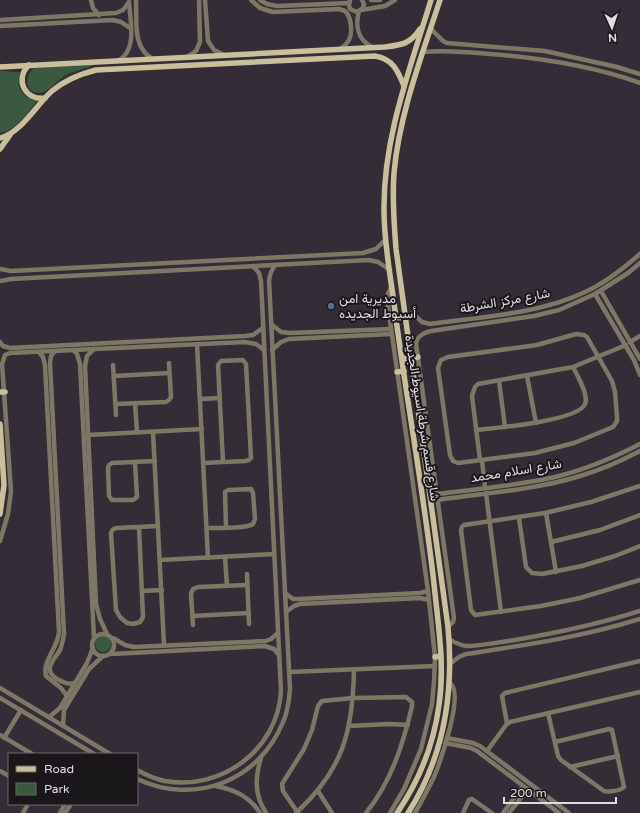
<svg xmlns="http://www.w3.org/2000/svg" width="640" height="813" font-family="'Varela Round',Vazirmatn,sans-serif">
<rect width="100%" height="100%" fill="#342d37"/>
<g fill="#3a593f">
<path d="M 95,64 C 88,69 75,70 66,75 C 59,79 50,90 43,92 C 27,97 22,78 34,68 Z"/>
<path d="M 0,71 L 20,72 C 15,87 22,98 37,101 C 28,113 16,130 0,133 Z"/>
<circle cx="103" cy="644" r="8"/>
</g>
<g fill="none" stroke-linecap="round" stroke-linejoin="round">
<g stroke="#7d7866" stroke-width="4.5">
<polyline points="91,0 93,8 99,15"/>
<path d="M 136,0 C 137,21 132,48 153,59"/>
<polyline points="205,0 208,41 214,50 224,55"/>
<path d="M 251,0 L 260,8 L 273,12 L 339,9 L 345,11 C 351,16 353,32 349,40 C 347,44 344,46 340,49"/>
<polyline points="260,0 267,4 277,6 349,3"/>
<polyline points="371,0 380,0"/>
<polyline points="350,1 349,5 350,9 357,12 363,8 364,4 362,0"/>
<polyline points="361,10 385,6 395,0"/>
<path d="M 359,11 C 355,26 358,40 372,47"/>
<polyline points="0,20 116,13 123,10 129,2"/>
<polyline points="0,26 113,20 121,22 130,28"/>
<polyline points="431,29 443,41 447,43 545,51 617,67 640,74"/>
<path d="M 423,52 C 446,50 468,52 490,54 C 541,58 593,66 640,83"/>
<polyline points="187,57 196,51 200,42 199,0"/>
<path d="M 118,61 C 138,50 130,20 129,2"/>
<polyline points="0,269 11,271 363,253 376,249 386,239"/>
<polyline points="0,281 11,279 369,260 378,262 390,270"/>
<polyline points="601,291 640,359"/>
<polyline points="595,294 634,360 640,375"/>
<path d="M 412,313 L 422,322 L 430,324 C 480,317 540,314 585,292 C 605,283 624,268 640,254"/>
<polyline points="271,324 281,332 290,333 391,329"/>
<polygon points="576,334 584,335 587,337 612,381 615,392 617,417 617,421 613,427 574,443 535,453 458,463 453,461 450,455 438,368 441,360 448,357 537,345"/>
<polyline points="0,342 3,346 10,348 245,336 253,335 263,328"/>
<polyline points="630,342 640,336"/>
<polyline points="197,344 208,558"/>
<polyline points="94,349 87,356 85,366 96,604 100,619 107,634"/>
<polyline points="73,350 77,354 80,364 94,638"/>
<polyline points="272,350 281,342 289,339 391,334"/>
<path d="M 55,351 L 51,356 L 50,363 L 64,634 C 63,640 62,645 60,650 C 54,660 42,670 57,679 C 63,682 68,685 75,683"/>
<path d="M 39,352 L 43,357 L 45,365 L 59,632 C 58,648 42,661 46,676 L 61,688 L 67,696"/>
<polyline points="113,365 116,415"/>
<polyline points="114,376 169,373"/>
<polyline points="527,376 536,423"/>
<polyline points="499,381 505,427"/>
<polyline points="200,399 220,398"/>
<polyline points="135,403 137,432"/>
<polyline points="115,404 166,402 169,400 171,397 169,363"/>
<path d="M 476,430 C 495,428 578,421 585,404 C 589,395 577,375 573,367"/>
<polyline points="153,432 164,645"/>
<polyline points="88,435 202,429"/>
<polyline points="480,460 472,396 475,387 478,384 573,367 626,345"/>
<polyline points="482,460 485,488"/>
<polyline points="135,462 137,497 133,500 112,500 109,496 108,468 109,465 112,463 155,461"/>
<polyline points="203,463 245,461 249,460 251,458 246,364 243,360 221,361 218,365 223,462"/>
<polyline points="640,486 591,502 545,513 464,525 462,527 461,530 471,610 475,615 541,606 580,598 640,580"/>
<polyline points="486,493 501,612"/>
<path d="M 437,494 C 476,489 516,486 555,477 C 584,470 613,458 640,444"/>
<path d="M 438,500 C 485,493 535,490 580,476 C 601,470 621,461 640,451"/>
<polyline points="546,513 556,572"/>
<polyline points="519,518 526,567 532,573 542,574 582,566 615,556 640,546"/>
<path d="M 139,527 L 143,617 L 140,622 L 133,624 L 127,623 L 120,617 L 116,610 L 111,533 C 112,530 114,528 117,528 L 158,526"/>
<path d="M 207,528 C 217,528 245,529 253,524 L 255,519 L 253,493 L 251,489 L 228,490 L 225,492 L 226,527"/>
<polyline points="0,541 8,514 11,491 2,364 5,355 10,353 245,342 256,344 264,350"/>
<polyline points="551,542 600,530 640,515"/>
<polyline points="225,557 227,586"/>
<polyline points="160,560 274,554"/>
<polyline points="247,574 249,624"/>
<polyline points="142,591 162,590"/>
<polyline points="285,593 293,599 299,599 420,593 428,591"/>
<polyline points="286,612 294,606 300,604 420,598 429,600"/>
<polyline points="192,616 249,613"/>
<polyline points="193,625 191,594 193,589 198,587 247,585"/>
<path d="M 448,627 L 453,622 L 454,618 L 416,344 C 417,336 423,333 431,331 L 534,316 L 559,310 L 595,294 L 628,273 L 640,263"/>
<circle cx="103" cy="645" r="11"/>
<polyline points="113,638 125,645 134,647 266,641 271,639 278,633"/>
<path d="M 449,639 C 455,643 460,645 466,646 C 482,646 499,642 515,640 C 557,633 599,624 640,611"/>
<polyline points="111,654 265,646 274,649 279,655"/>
<path d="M 451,663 L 459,657 L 466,654 C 525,645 583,637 640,619"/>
<polyline points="289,672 435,666"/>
<polyline points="0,688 110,754"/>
<polyline points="0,698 94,754"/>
<path d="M 548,713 L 558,756 L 561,760 L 604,791 C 609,792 620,791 624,787 L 612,730 L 609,729 L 555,742"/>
<polyline points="49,717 60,708 87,663 93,648"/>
<polyline points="507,723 502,696 505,693 640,661"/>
<polyline points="63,726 64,710 89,669 103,656"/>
<polyline points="349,726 389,724 408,725"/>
<polyline points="0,735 32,754"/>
<polyline points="4,738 21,710"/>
<polyline points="447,738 473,743 480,746 569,813"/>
<polyline points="445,743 471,748 477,751 559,813"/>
<polyline points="487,751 506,725 510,722 640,692"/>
<path d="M 261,758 C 255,778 254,794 266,813"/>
<polyline points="570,767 618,756"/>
<path d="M 137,770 C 146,775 155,779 165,781 C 222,791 278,749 281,691 L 261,281 L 259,273 L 253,266"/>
<polyline points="0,771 9,776"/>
<path d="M 137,779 C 195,806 259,781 283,722 C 288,712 289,700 290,689 L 269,280 L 271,272 L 275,265"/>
<path d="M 216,786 C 235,790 249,796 260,813"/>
<polyline points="318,791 332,813"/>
<polyline points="23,813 28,804"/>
<polyline points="60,813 65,804"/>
<polyline points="65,813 71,804"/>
<path d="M 296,813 C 343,770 353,731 354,669"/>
<path d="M 298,813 L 283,791 L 282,784 L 304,749 L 312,730 L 318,706 L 322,701 L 353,698 L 406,697 L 412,702 L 412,706 C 403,745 391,782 366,813"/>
<polyline points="390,813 404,789 421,749 432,704 434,682 435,657 428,591 387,299 388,294 392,285"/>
<path d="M 415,813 C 422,801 428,789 434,777 C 440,762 465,693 450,683"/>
<polyline points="463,813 469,800 472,799 492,813"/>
<polyline points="503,813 523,786"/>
<polyline points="509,813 528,789"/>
</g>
<g stroke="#cabf9b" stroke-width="5.5">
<path d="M 29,65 C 14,79 25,101 45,98"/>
<path d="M 0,67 L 385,47 C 402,45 410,44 420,29"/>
<path d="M 0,138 C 21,133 36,105 52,91 C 65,80 80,74 96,70 L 375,56 C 393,59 398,71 404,86"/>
<polyline points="0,149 10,135"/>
<polyline points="402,358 407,359 418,357"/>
<polyline points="397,372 404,371"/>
<polyline points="0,392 5,392"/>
<polyline points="0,424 4,485 0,514"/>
<polyline points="435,657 441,656"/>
<path d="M 397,813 C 419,781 434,743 439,705 C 445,664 438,624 434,584 C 424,495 408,408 396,319 C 392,283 384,247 384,211 C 383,138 410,69 431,0"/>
<path d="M 408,813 C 444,757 454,692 448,627 L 396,249 C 394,224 392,199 394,173 C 399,115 422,55 440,0"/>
</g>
</g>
<circle fill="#5c6f8a" stroke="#1a171b" stroke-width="1.5" cx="331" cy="306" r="4"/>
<g text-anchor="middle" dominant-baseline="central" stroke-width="4" stroke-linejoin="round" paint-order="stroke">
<g font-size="13" fill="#e1dce3" stroke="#1a171b" text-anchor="start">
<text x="339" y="299">مديرية امن<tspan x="339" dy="15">أسيوط الجديده</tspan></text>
</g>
<g font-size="13" fill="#e1dce3" stroke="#1a171b">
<text transform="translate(505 301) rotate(-10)">شارع مركز الشرطة</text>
<text transform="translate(422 418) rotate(81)">شارع قسم شرطة اسيوط الجديدة</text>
<text transform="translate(516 471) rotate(-9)">شارع اسلام محمد</text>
</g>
</g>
<rect x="8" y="753" width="130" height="52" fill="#1a171b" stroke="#6a666b"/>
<rect x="16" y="766" width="20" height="6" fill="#cabf9b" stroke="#6a666b"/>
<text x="44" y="773" font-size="12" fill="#e1dce3">Road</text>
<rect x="16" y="783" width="20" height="12" fill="#3a593f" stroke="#6a666b"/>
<text x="44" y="793" font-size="12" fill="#e1dce3">Park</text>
<g transform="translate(612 28) rotate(177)" stroke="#1a171b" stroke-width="3" paint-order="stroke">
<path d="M0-3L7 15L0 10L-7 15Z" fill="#e1dce3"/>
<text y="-6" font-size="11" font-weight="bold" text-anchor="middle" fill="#e1dce3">N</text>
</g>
<path d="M504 797v6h112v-6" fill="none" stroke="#e1dce3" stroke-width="2"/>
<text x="510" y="797" font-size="12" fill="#e1dce3" stroke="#1a171b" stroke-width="3" paint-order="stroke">200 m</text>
</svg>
